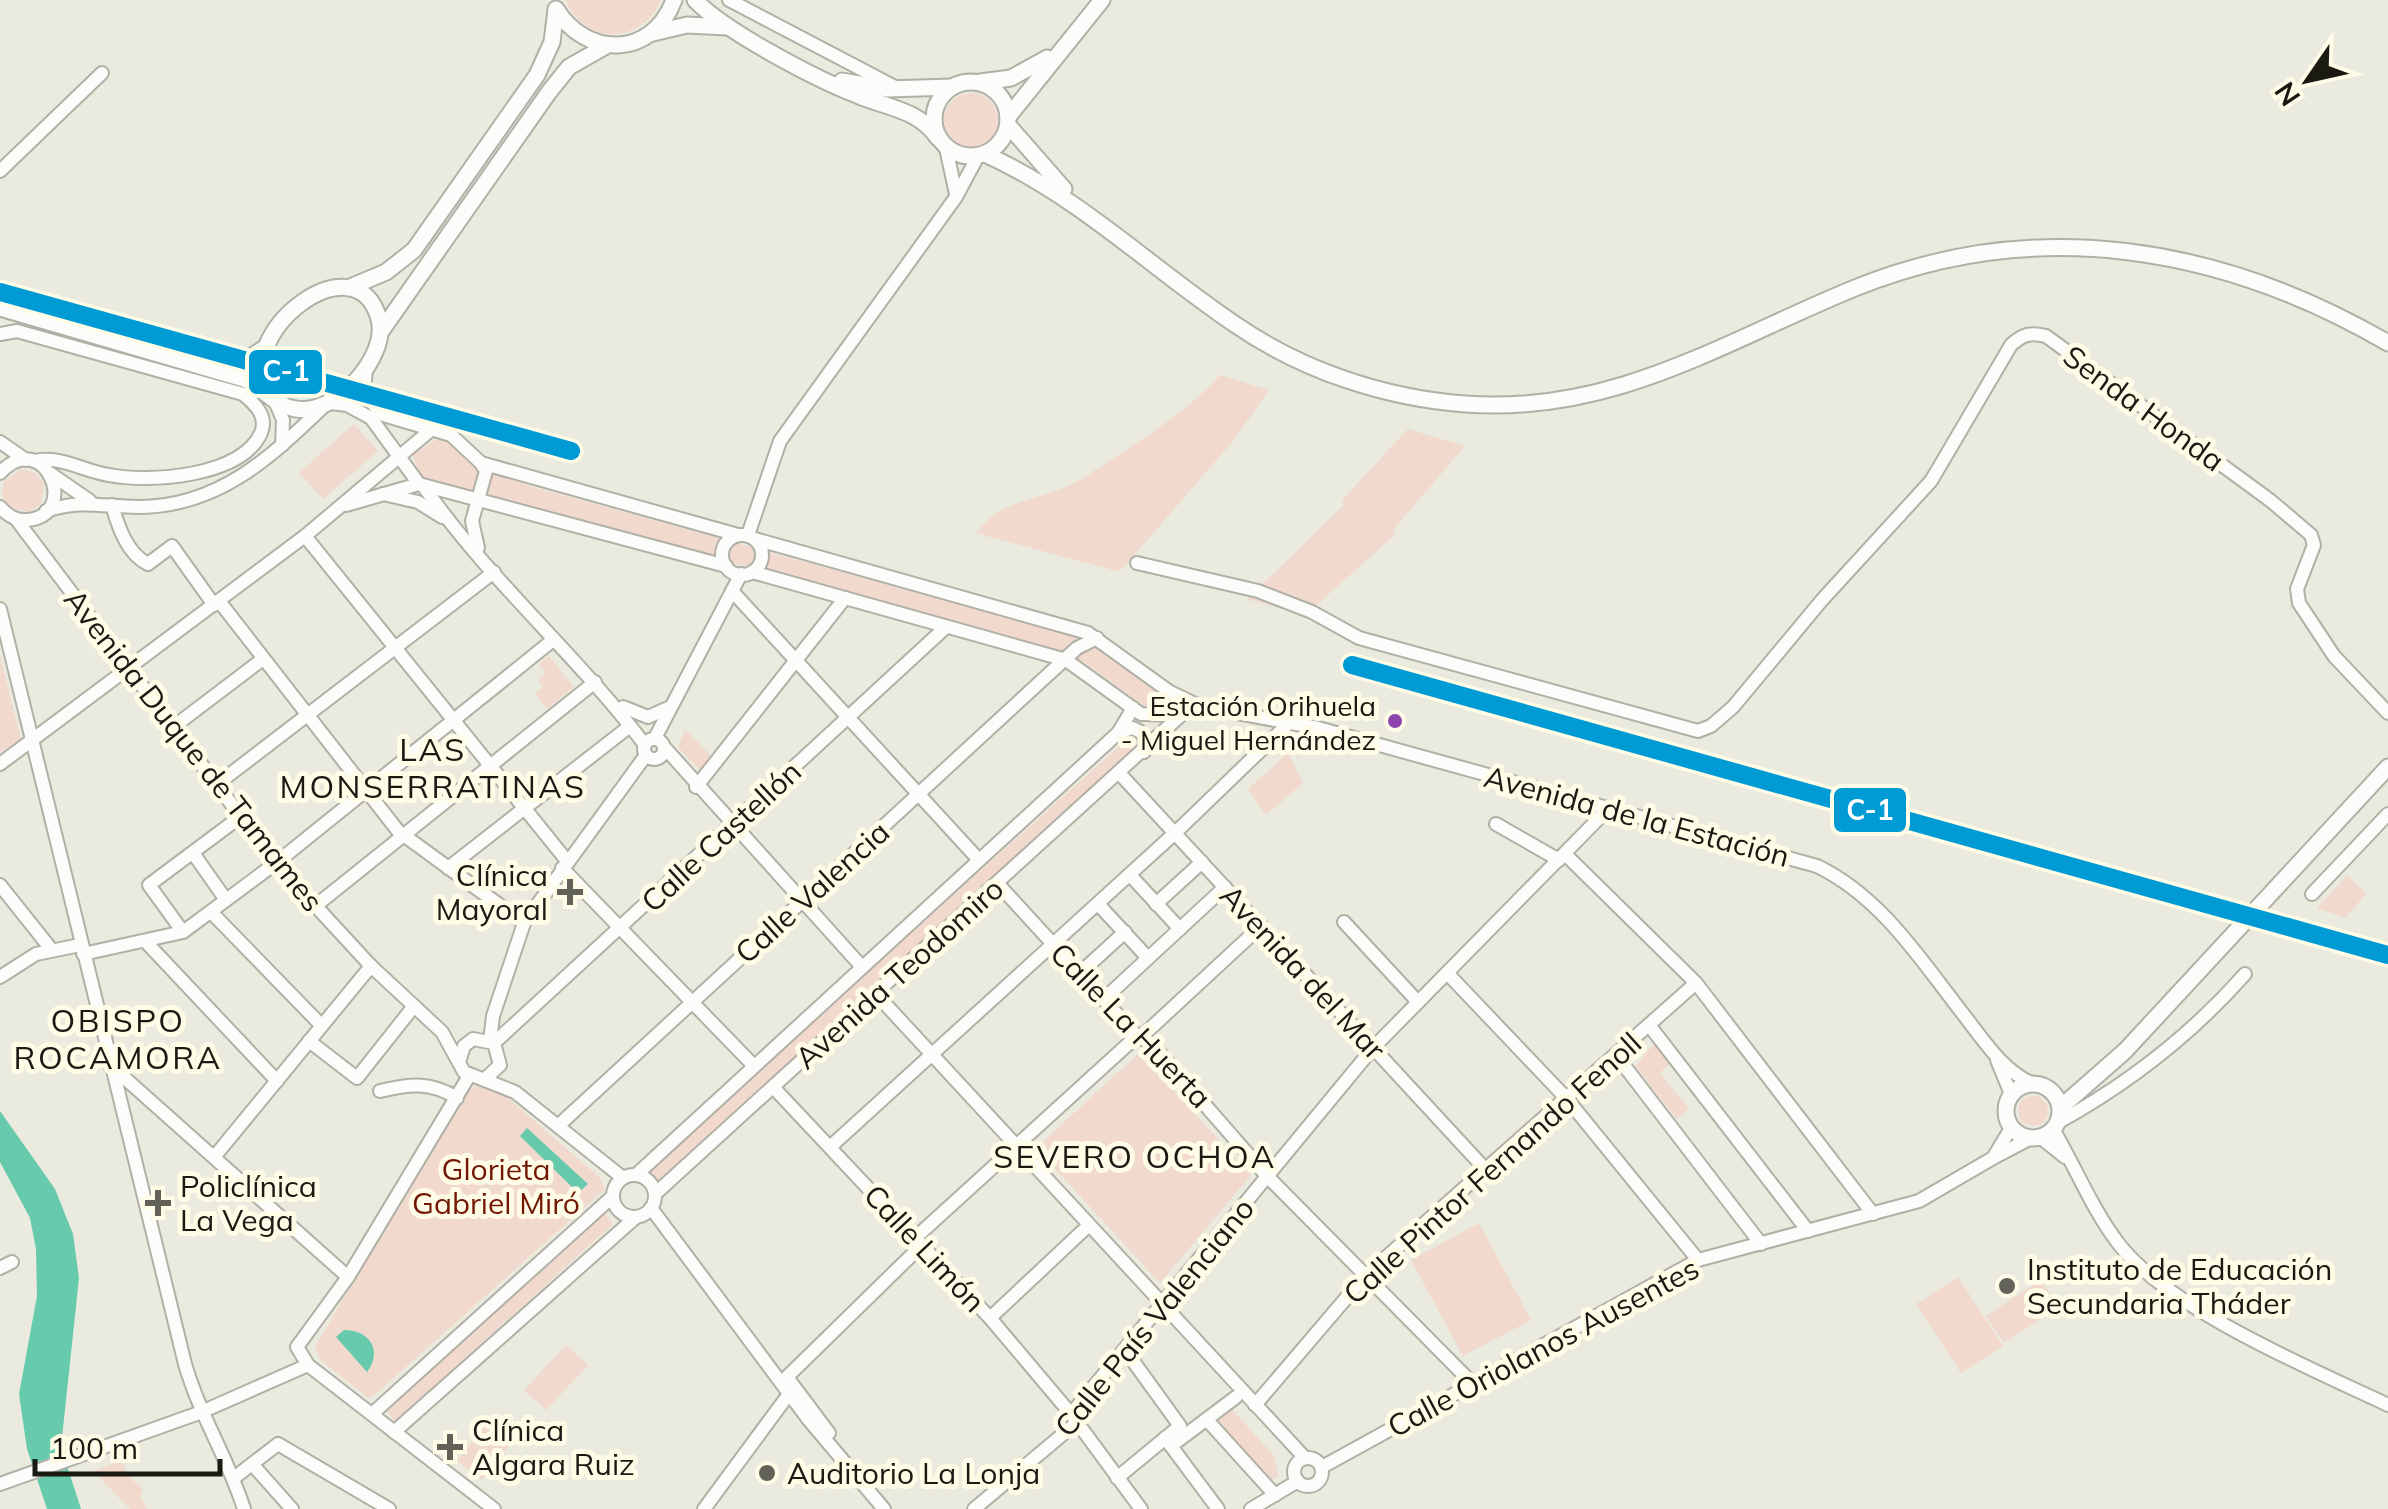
<svg xmlns="http://www.w3.org/2000/svg" width="2388" height="1509" font-family="Mulish,sans-serif">
<rect width="100%" height="100%" fill="#ebeade"/>
<g fill="#f1d9ce">
<path d="M 566,0 L 661,0 C 642,45 584,46 566,0 Z"/>
<circle cx="971" cy="120" r="27"/>
<path d="M 1220,375 L 1269,390 L 1233,441 L 1124,567 L 1117,571 L 975,533 C 983,527 989,517 998,512 C 1024,497 1060,494 1085,477 C 1131,446 1181,418 1220,375 Z"/>
<polygon points="354,424 378,451 323,499 299,473"/>
<polygon points="1408,429 1465,446 1393,530 1395,535 1305,615 1247,599 1344,505 1341,501"/>
<polygon points="441,436 472,465 530,486 1076,637 1074,641 1102,649 1174,691 1159,717 1087,664 1059,651 420,478 413,455"/>
<polygon points="21,469 35,473 44,484 41,504 29,512 9,507 2,495 4,481"/>
<polygon points="0,655 22,744 16,749 14,743 0,753"/>
<polygon points="549,656 574,687 547,709 535,693 543,687 538,680 546,673 539,664"/>
<polygon points="685,729 711,756 700,770 678,747"/>
<polygon points="1133,734 1141,743 660,1181 655,1181 649,1168"/>
<polygon points="1288,753 1303,783 1266,815 1248,789"/>
<polygon points="2347,875 2366,894 2345,918 2317,908"/>
<polygon points="1655,1043 1670,1063 1660,1073 1689,1109 1677,1119 1635,1066"/>
<polygon points="1139,1053 1251,1175 1160,1283 1036,1148"/>
<polygon points="481,1084 493,1085 599,1177 605,1189 370,1399 320,1360 315,1347 465,1092"/>
<circle cx="2033" cy="1111" r="15"/>
<polygon points="605,1213 613,1224 395,1421 386,1411"/>
<polygon points="1479,1223 1531,1320 1463,1356 1411,1260"/>
<polygon points="1958,1277 2003,1346 1961,1373 1916,1304"/>
<polygon points="2041,1280 2059,1307 2004,1343 1986,1316"/>
<polygon points="566,1345 588,1365 546,1410 524,1390"/>
<polygon points="1230,1407 1274,1456 1279,1476 1269,1482 1215,1421"/>
<polygon points="490,1419 521,1431 482,1480 457,1461"/>
<polygon points="122,1460 128,1476 143,1489 140,1496 147,1509 130,1509 93,1471"/>
</g>
<g fill="#67caac">
<polygon points="0,1111 55,1189 73,1234 79,1278 61,1447 81,1509 47,1509 27,1449 19,1394 37,1296 36,1249 30,1218 0,1162"/>
<polygon points="527,1128 588,1184 578,1193 520,1136"/>
<path d="M 344,1330 C 370,1330 383,1351 367,1372 L 336,1337 Z"/>
</g>
<g fill="none" stroke-linecap="round" stroke-linejoin="round">
<g stroke="#b1b0a7" stroke-width="16">
<g id="minor">
<polyline points="729,0 897,88"/>
<polyline points="946,148 956,194"/>
<polyline points="0,171 102,73"/>
<path d="M 0,334 L 17,331 L 243,394 C 255,404 268,416 261,433 C 241,477 149,483 109,475 C 83,471 60,455 34,461"/>
<polyline points="366,369 364,390 380,414 451,435 481,463 738,535"/>
<polyline points="275,401 283,420 282,445"/>
<polyline points="331,403 347,405 371,418 419,484 726,566"/>
<polyline points="0,442 26,460"/>
<path d="M 0,473 C 43,426 82,514 28,520 C 16,521 8,516 0,507"/>
<polyline points="51,474 90,501"/>
<path d="M 424,487 C 489,580 577,655 645,745"/>
<polyline points="383,494 418,502 442,517"/>
<path d="M 112,505 C 118,526 127,554 148,564 L 172,546 L 214,605"/>
<polyline points="346,505 419,484"/>
<path d="M 46,511 C 80,499 103,507 138,507 C 218,507 270,458 324,406"/>
<polyline points="16,519 276,863 371,966 442,1032 464,1072 515,1092 623,1178"/>
<polyline points="748,535 780,441 956,197 978,156"/>
<circle cx="742" cy="555" r="20"/>
<polyline points="305,536 567,861"/>
<path d="M 755,539 L 1088,633 L 1170,692 L 1199,706 L 1318,728 L 1817,866 C 1883,898 1922,962 1967,1019 C 1986,1044 2004,1071 2033,1084"/>
<polyline points="478,548 472,521 486,471 481,463"/>
<path d="M 1137,563 L 1258,591 L 1312,612 L 1359,638 L 1698,731 L 1711,726 L 1733,707 L 1822,600 L 1931,481 L 2011,345 C 2023,334 2031,332 2046,336 L 2271,501 L 2311,535 L 2314,545 L 2297,589 L 2299,603 L 2334,656 L 2388,713"/>
<polyline points="752,572 1066,660 1141,714 1181,715"/>
<polyline points="732,591 979,860"/>
<polyline points="219,601 398,831 524,923"/>
<path d="M 0,609 L 185,1364 C 200,1416 228,1458 244,1509"/>
<polyline points="623,707 648,717 668,708"/>
<polyline points="172,728 263,659"/>
<path d="M 1118,733 L 1132,728 C 1145,732 1148,740 1144,752"/>
<polyline points="655,738 741,574"/>
<circle cx="654" cy="749" r="10"/>
<polyline points="665,748 862,967"/>
<polyline points="0,764 305,536 432,429"/>
<polyline points="1120,774 1486,1170"/>
<polyline points="216,785 494,572"/>
<polyline points="696,787 845,598"/>
<polyline points="1496,824 1559,860"/>
<polyline points="193,853 226,900"/>
<polyline points="1565,854 1696,983 1873,1214"/>
<polyline points="448,868 630,726"/>
<polyline points="562,868 754,1066"/>
<polyline points="1130,875 1180,929"/>
<polyline points="998,884 1137,1036 1151,1043 1267,1176 1471,1382"/>
<polyline points="0,885 51,949"/>
<polyline points="2312,894 2388,814"/>
<polyline points="1098,904 1148,958"/>
<polyline points="1156,904 1202,862"/>
<polyline points="314,907 595,682"/>
<polyline points="212,913 321,1025"/>
<polyline points="1344,922 1418,1002"/>
<polyline points="183,932 149,885 240,817"/>
<polyline points="145,941 277,1081"/>
<polyline points="83,954 183,932 276,863 553,640"/>
<polyline points="1080,973 1125,932"/>
<polyline points="1448,974 1567,1099 1698,1260"/>
<polyline points="0,977 36,954 80,945"/>
<polyline points="876,994 1305,1458"/>
<polyline points="1104,999 1225,887"/>
<polyline points="1649,1025 1808,1231"/>
<polyline points="1140,1038 1261,926"/>
<polyline points="309,1041 357,1078 414,1006"/>
<polyline points="490,1041 493,1016 524,923 646,755"/>
<polyline points="494,1043 946,627"/>
<polyline points="1616,1055 1761,1244"/>
<polyline points="460,1059 464,1046 473,1039 494,1043 500,1065 485,1079"/>
<polyline points="1997,1060 2011,1094"/>
<polyline points="109,1064 348,1277"/>
<polyline points="469,1076 348,1277 297,1347 308,1365 494,1509"/>
<polyline points="773,1087 990,1318 1071,1414"/>
<path d="M 380,1091 C 409,1084 430,1081 457,1098"/>
<path d="M 2057,1123 C 2128,1084 2191,1035 2245,974"/>
<polyline points="559,1125 1077,648 1097,638"/>
<path d="M 2053,1129 C 2075,1166 2092,1209 2118,1243 C 2168,1309 2312,1369 2388,1405"/>
<polyline points="2040,1137 2065,1157"/>
<polyline points="830,1147 1175,833 1291,721"/>
<polyline points="215,1156 371,966"/>
<polyline points="1995,1157 2031,1138"/>
<circle cx="634" cy="1196" r="21"/>
<polyline points="636,1175 1118,733 1133,708"/>
<polyline points="655,1194 1181,715 1199,706"/>
<polyline points="651,1208 808,1419 884,1509"/>
<polyline points="915,1238 1137,1036"/>
<polyline points="0,1268 12,1262"/>
<polyline points="990,1318 1089,1225"/>
<polyline points="787,1377 922,1245"/>
<polyline points="787,1377 829,1433"/>
<polyline points="1255,1405 1365,1276 1696,983"/>
<polyline points="372,1414 612,1197"/>
<polyline points="1208,1421 1275,1495"/>
<polyline points="394,1432 636,1217"/>
<polyline points="1165,1438 1218,1509"/>
<polyline points="1171,1446 1236,1397"/>
<circle cx="1308" cy="1472" r="14"/>
<polyline points="252,1464 278,1444 389,1509"/>
<polyline points="1322,1467 1698,1260 1919,1201 1993,1158 2011,1128"/>
<polyline points="234,1478 252,1464 292,1509"/>
<polyline points="1117,1478 1180,1426 1125,1350"/>
<polyline points="0,1484 199,1413 308,1365"/>
<polyline points="704,1509 789,1394"/>
<polyline points="974,1509 1075,1424"/>
<polyline points="1141,1509 1071,1414 1373,1048 1609,808"/>
<polyline points="1251,1509 1298,1481"/>
</g>
</g>
<g stroke="#b1b0a7" stroke-width="19">
<g id="major">
<path d="M 695,0 C 724,31 816,79 857,95 C 887,108 918,109 938,138"/>
<path d="M 556,9 C 586,58 652,59 674,0"/>
<polyline points="653,33 687,25 727,27"/>
<polyline points="842,81 887,89 952,87"/>
<circle cx="971" cy="119" r="37"/>
<polyline points="980,82 1011,78 1047,58"/>
<polyline points="1008,117 1102,0"/>
<polyline points="1008,125 1064,189"/>
<path d="M 985,154 C 1080,197 1151,268 1236,325 C 1303,371 1385,398 1465,404 C 1613,415 1723,342 1855,288 C 2037,214 2223,247 2388,343"/>
<polyline points="348,288 386,272 414,250 537,75 552,42 556,10"/>
<path d="M 0,308 L 244,379 C 263,387 274,406 296,409 C 335,416 389,357 379,319 C 357,237 230,333 269,396"/>
<polyline points="382,330 549,92 569,67 606,46"/>
<polyline points="218,367 240,364 263,349"/>
<circle cx="2033" cy="1111" r="27"/>
<polyline points="2060,1108 2125,1051 2388,767"/>
</g>
</g>
<use href="#minor" stroke="#fcfcfa" stroke-width="12"/>
<use href="#major" stroke="#fcfcfa" stroke-width="15"/>
<g stroke="#fefbe6" stroke-width="25">
<g id="rail-1">
<polyline points="0,292 571,451"/>
<polyline points="1352,665 2388,955"/>
</g>
</g>
<use href="#rail-1" stroke="#009ad5" stroke-width="18"/>
</g>
<circle fill="#8e44ad" stroke="#fefbe6" stroke-width="4" cx="1395" cy="721" r="9"/>
<g fill="#636259" stroke="#fefbe6" stroke-width="4">
<path d="M565 877h10v10h10v10h-10v10h-10v-10h-10v-10h10z"/>
<path d="M153 1188h10v10h10v10h-10v10h-10v-10h-10v-10h10z"/>
<circle cx="2007" cy="1286" r="10"/>
<path d="M445 1432h10v10h10v10h-10v10h-10v-10h-10v-10h10z"/>
<circle cx="767" cy="1473" r="10"/>
</g>
<g text-anchor="middle" dominant-baseline="central" stroke-width="10" stroke-linejoin="round" paint-order="stroke">
<g font-size="28" fill="#1a1912" stroke="#fefbe6" text-anchor="end">
<text x="1376" y="705">Estación Orihuela<tspan x="1376" dy="34">- Miguel Hernández</tspan></text>
</g>
<g font-size="30" fill="#1a1912" stroke="#fefbe6">
<text transform="translate(2144 408) rotate(36)">Senda Honda</text>
<text transform="translate(194 750) rotate(52)">Avenida Duque de Tamames</text>
<text transform="translate(1637 816) rotate(15)">Avenida de la Estación</text>
<text transform="translate(721 836) rotate(-43)">Calle Castellón</text>
<text transform="translate(812 892) rotate(-42)">Calle Valencia</text>
<text transform="translate(1303 972) rotate(47)">Avenida del Mar</text>
<text transform="translate(899 973) rotate(-42)">Avenida Teodomiro</text>
<text transform="translate(1131 1025) rotate(46)">Calle La Huerta</text>
<text transform="translate(1492 1168) rotate(-42)">Calle Pintor Fernando Fenoll</text>
<text transform="translate(925 1248) rotate(47)">Calle Limón</text>
<text transform="translate(1154 1317) rotate(-51)">Calle País Valenciano</text>
<text transform="translate(1543 1347) rotate(-28)">Calle Oriolanos Ausentes</text>
</g>
<g font-size="30" fill="#1a1912" stroke="#fefbe6" text-anchor="start">
<text x="548" y="875" text-anchor="end">Clínica<tspan x="548" dy="34">Mayoral</tspan></text>
<text x="180" y="1186">Policlínica<tspan x="180" dy="34">La Vega</tspan></text>
<text x="2027" y="1269">Instituto de Educación<tspan x="2027" dy="34">Secundaria Tháder</tspan></text>
<text x="472" y="1430">Clínica<tspan x="472" dy="34">Algara Ruiz</tspan></text>
<text x="787" y="1473">Auditorio La Lonja</text>
</g>
<g font-size="30" fill="#721703" stroke="#fefbe6">
<text x="496" y="1169">Glorieta<tspan x="496" dy="34">Gabriel Miró</tspan></text>
</g>
<g font-size="32" letter-spacing="2.5" fill="#1a1912" stroke="#fefbe6">
<text x="433" y="749">LAS<tspan x="433" dy="37">MONSERRATINAS</tspan></text>
<text x="118" y="1020">OBISPO<tspan x="118" dy="37">ROCAMORA</tspan></text>
<text x="1135" y="1156">SEVERO OCHOA</text>
</g>
</g>
<g stroke="#fefbe6" stroke-width="4">
<rect x="247" y="348" width="77" height="48" rx="10" fill="#009ad5"/>
<rect x="1832" y="786" width="76" height="48" rx="10" fill="#009ad5"/>
</g>
<g font-size="28" text-anchor="middle" font-weight="bold" fill="#fff">
<text x="286" y="381">C-1</text>
<text x="1870" y="820">C-1</text>
</g>
<g transform="translate(2308 80) rotate(236)" stroke="#fefbe6" stroke-width="8" paint-order="stroke">
<path d="M0-8L18 38L0 25L-18 38Z" fill="#1a1912"/>
<text y="-15" font-size="28" font-weight="bold" text-anchor="middle" fill="#1a1912">N</text>
</g>
<path d="M35 1459v15h185v-15" fill="none" stroke="#1a1912" stroke-width="5"/>
<text x="50" y="1459" font-size="30" fill="#1a1912" stroke="#fefbe6" stroke-width="8" paint-order="stroke">100 m</text>
</svg>
